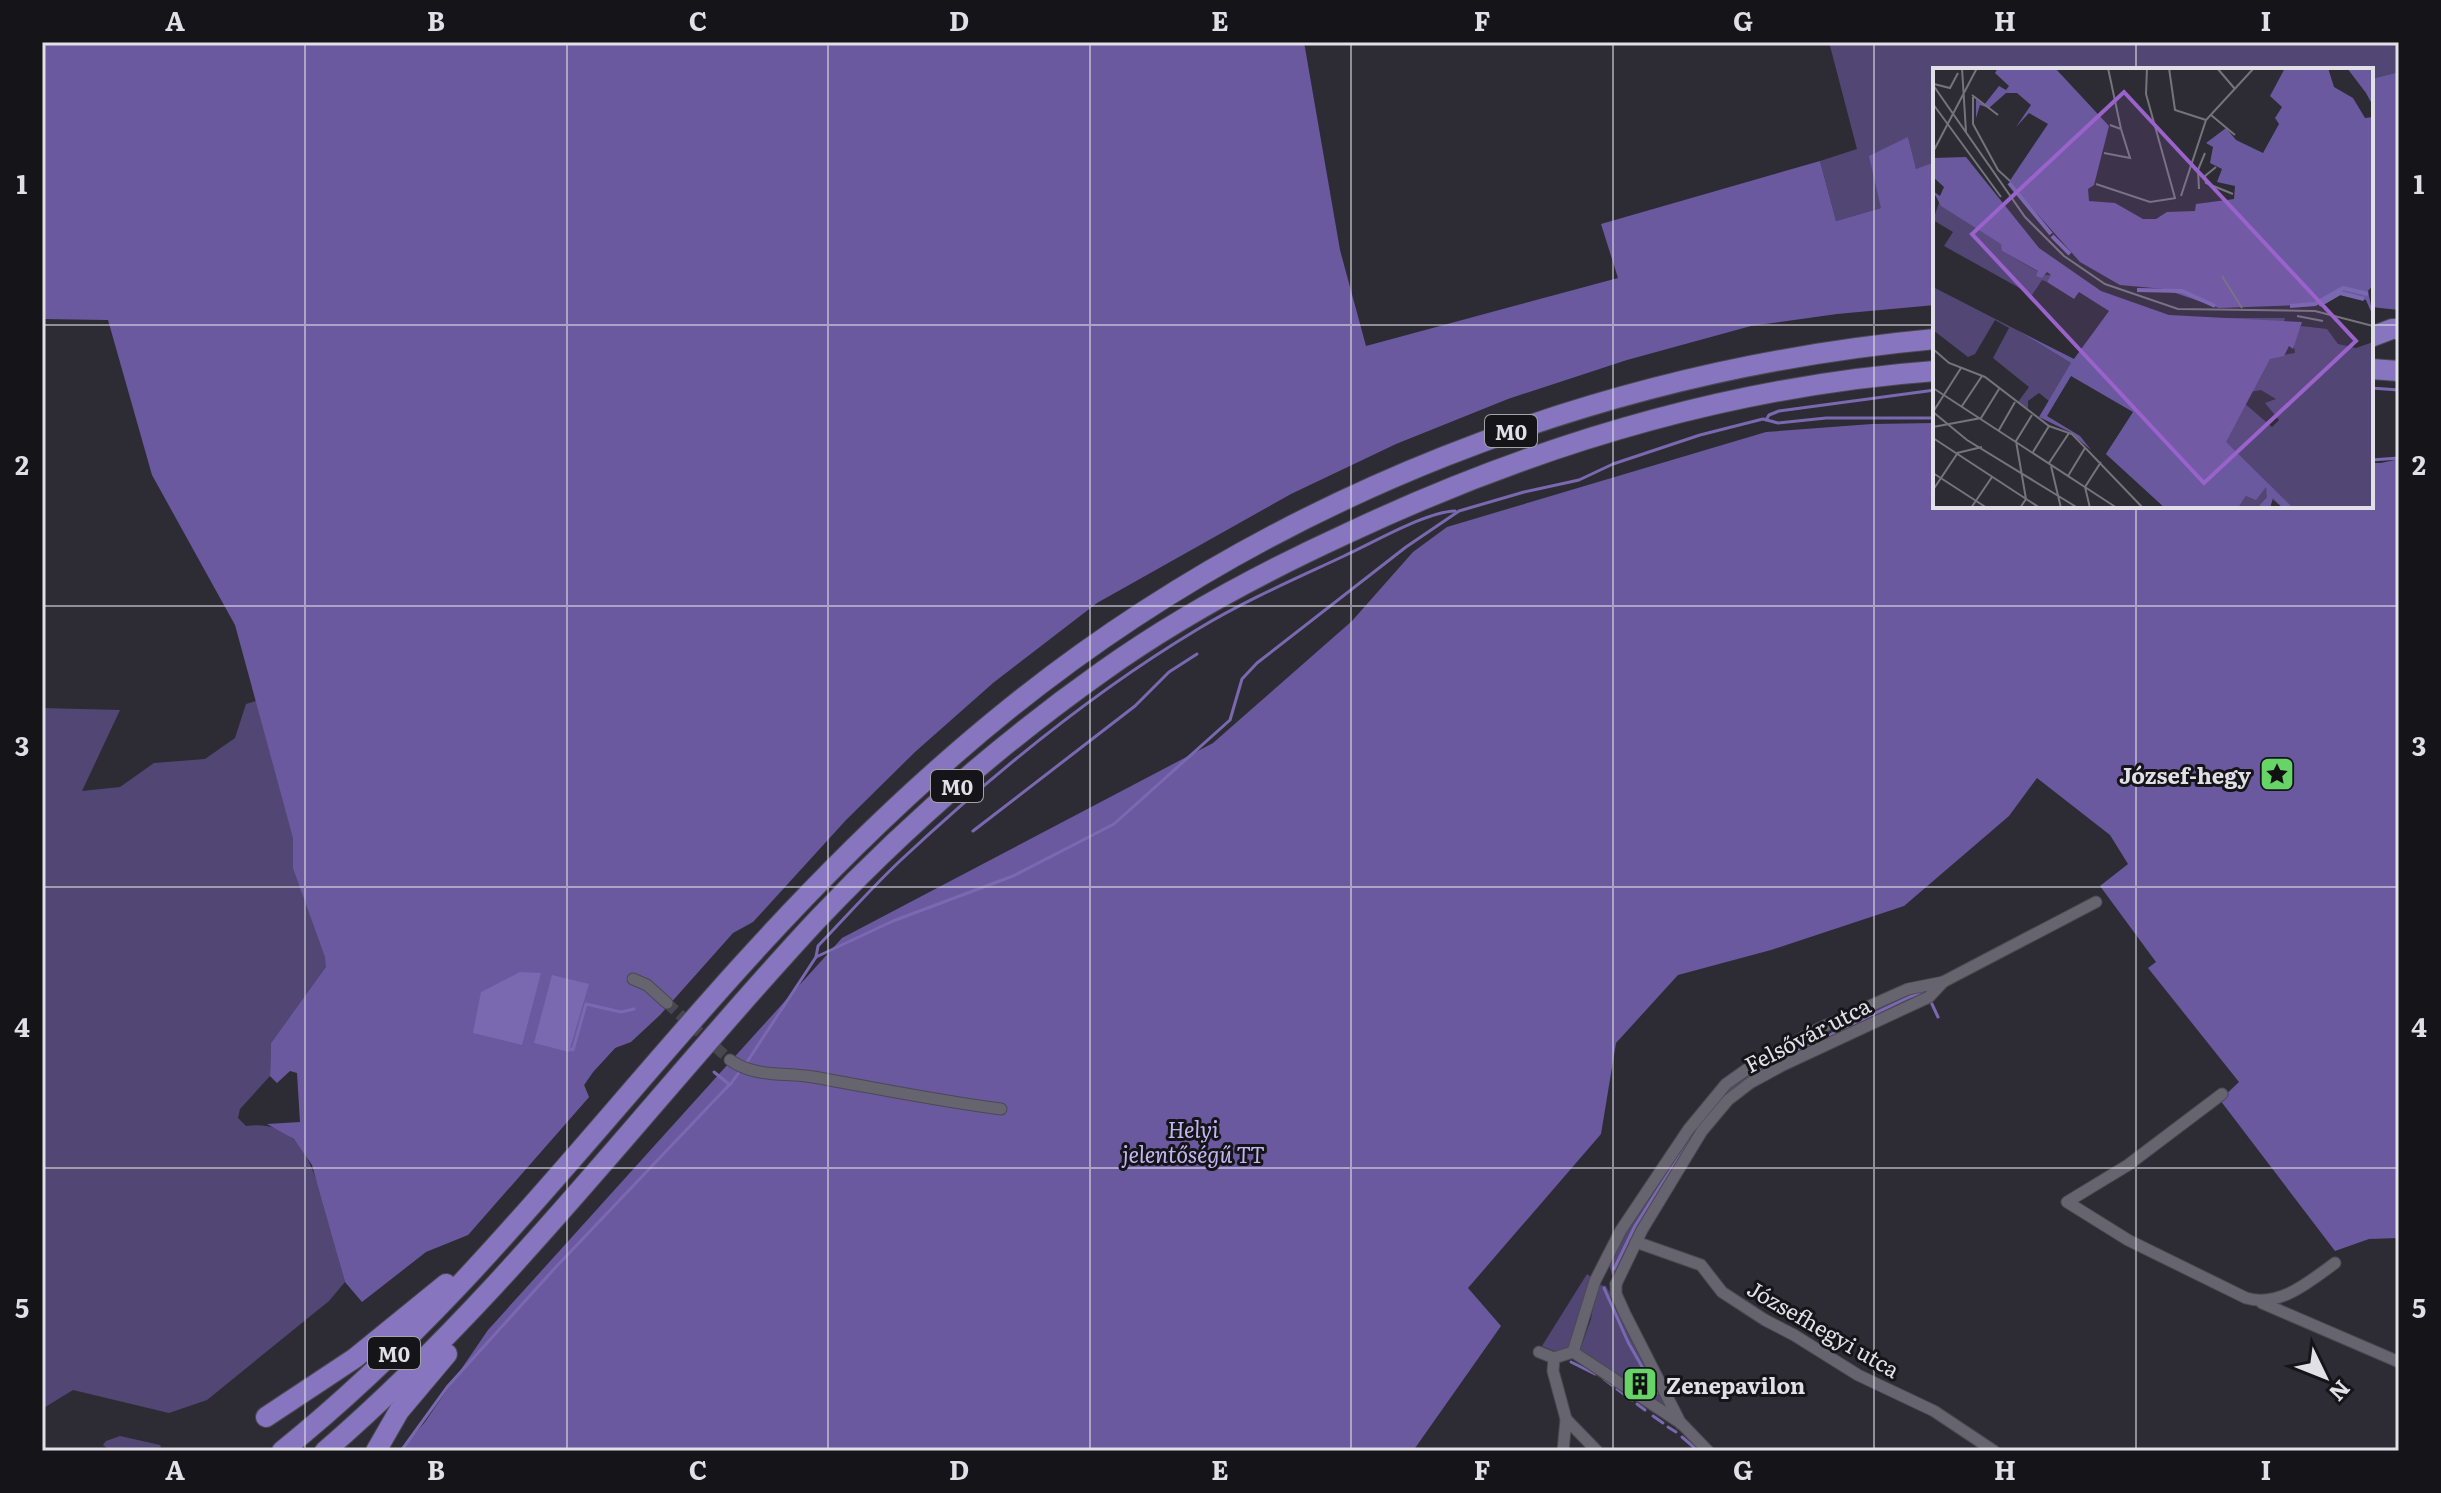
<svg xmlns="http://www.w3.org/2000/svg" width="2441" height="1493" font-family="Literata,serif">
<rect width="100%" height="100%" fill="#2d2c35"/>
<g fill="#524774">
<polygon points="1829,42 2399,42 2399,72 2371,79 2371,70 1935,70 1935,162 1916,170 1908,137 1881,208 1836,221 1820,161 1857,149"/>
<path d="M 1075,586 L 730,924 L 593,1072 L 584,1085 L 589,1097 L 468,1235 L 326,968 L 271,1043 L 270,1076 L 240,1109 L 238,1118 L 246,1126 C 264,1124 277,1126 292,1138 C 318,1157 335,1248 345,1282 L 329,1301 L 207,1400 L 169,1413 L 73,1390 L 42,1409 L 42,708 L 120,710 L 82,791 L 120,787 L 154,763 L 205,759 L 235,738 L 246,704 L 256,701 L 252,687 Z"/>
<polygon points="1926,989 1930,992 1833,1038 1830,1036 1833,1027"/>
<polygon points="1817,1035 1822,1037 1823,1042 1729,1096 1618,1274 1612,1275 1609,1264 1625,1233 1686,1138 1739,1078"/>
<path d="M 1587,1274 L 1591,1277 C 1581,1297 1584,1346 1559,1353 L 1542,1346 Z"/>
<polygon points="1600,1285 1606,1286 1672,1412 1580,1350 1591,1319 1596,1288"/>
<polygon points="120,1436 160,1445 161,1447 152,1451 111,1451 103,1445 106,1441"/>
</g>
<g fill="#6b599f">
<polygon points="42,42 1304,42 1340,250 1366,346 1618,278 1601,224 1820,161 1836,221 1881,208 1869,156 1908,137 1916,169 1935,162 1935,305 1837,314 1751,326 1627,360 1508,399 1396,444 1291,494 1097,603 993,683 915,752 846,820 753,922 733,933 660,1015 631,1042 615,1048 593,1072 584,1085 589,1097 468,1235 426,1252 362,1302 345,1282 312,1165 294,1139 267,1124 300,1122 297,1073 290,1071 277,1083 270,1076 271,1043 326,967 325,957 293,868 293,838 235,625 152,475 108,320 42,319"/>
<polygon points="2399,72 2399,310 2371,307 2371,79"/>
<polygon points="1935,423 1935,506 2371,506 2371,463 2381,463 2399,459 2399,1238 2369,1239 2335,1251 2220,1100 2239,1082 2148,968 2156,962 2100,886 2128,864 2110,835 2037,778 2009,816 1904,906 1771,950 1678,975 1616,1043 1601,1134 1468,1288 1501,1326 1413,1451 400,1451 425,1422 488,1330 842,938 1213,743 1352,621 1413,552 1447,527 1766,432 1872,424"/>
</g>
<g fill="#7a69b0">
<polygon points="520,972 541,973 522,1045 473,1033 481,992"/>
<polygon points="552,975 589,984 569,1052 534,1043"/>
</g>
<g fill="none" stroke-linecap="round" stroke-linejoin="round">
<g stroke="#7a69b0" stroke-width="3">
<polyline points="2371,388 2399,390"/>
<polyline points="1766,420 1769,415 1779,411 1935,390"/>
<polyline points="2371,460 2399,458"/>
<polyline points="973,831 1135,706 1169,672 1197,654"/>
<polyline points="816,957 893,921 1013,876 1114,824 1230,720 1242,679 1257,663 1406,547 1459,511 1524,492 1579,480 1613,464 1700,435 1763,419 1778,423 1826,418 1935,418"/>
<polyline points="1931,1002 1938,1017"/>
<polyline points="570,1049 573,1050 586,1004 621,1012 634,1009"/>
<path d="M 745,1065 L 816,957 L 818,946 C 846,917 873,886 902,859 C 993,774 1091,693 1198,629 C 1244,601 1295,579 1344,556 C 1373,543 1425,512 1455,511"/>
<polyline points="714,1072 730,1085 740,1071"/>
<polyline points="1721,1099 1760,1069 1909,997 1924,992 1928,995"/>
<polyline points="1614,1269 1635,1226 1700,1123"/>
<polyline points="1604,1288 1628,1342 1657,1393"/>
<polyline points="1571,1362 1595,1374"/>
<polyline points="1604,1379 1612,1385"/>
<polyline points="1617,1389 1632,1400"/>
<polyline points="1637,1404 1645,1410"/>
<polyline points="1653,1416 1663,1423"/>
<polyline points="1668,1427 1676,1432"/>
<polyline points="1682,1437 1696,1449"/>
<polyline points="401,1451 448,1386 555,1268 729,1085"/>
</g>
<polyline stroke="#484750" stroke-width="11" stroke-dasharray="11 5.5" stroke-linecap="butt" points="667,1003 730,1060"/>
<g stroke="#4b4951" stroke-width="13">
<g id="street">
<polyline points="633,979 647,985 667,1003"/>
<path d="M 730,1060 C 755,1078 784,1072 813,1077 C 876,1088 938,1101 1001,1109"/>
<path d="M 2222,1094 L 2128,1165 L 2067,1202 L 2128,1240 L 2246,1298 C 2279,1308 2309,1282 2335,1263"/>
<polyline points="1636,1242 1701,1265 1722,1292 1765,1320 1794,1335 1858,1375 1934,1411 1994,1451"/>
<polyline points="1616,1284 1642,1230 1702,1131 1728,1100 1750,1083 1783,1065 1929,997 1943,982"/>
<polyline points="1616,1284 1616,1294 1625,1314 1681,1424"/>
<polyline points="2262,1303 2399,1362"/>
<polyline points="1539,1352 1554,1358 1573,1352"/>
<polyline points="1573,1352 1595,1281 1621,1230 1688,1130 1726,1084 1750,1067 1820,1028 1908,989 1943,982 2096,902"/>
<polyline points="1573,1352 1682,1424 1708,1451"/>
<polyline points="1554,1358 1553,1371 1566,1419 1563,1451"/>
<polyline points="1566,1419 1597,1451"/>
</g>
</g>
<g stroke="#4b4951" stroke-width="22">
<g id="highway">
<polyline points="2371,337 2392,329 2399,329"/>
<polyline points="2371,369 2399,371"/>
<polyline points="266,1417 355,1358 446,1284"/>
<path d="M 282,1451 C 457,1311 592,1130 742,965 C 825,873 913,786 1010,708 C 1273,497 1600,370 1935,339"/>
<path d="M 325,1451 C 508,1293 652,1097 816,921 C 903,829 1000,744 1103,671 C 1180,616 1263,572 1348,533 C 1533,446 1731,386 1935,371"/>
<polyline points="376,1451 399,1411 447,1354"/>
</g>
</g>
<use href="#street" stroke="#66646f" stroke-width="11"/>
<use href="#highway" stroke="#8775bf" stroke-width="20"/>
</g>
<path fill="none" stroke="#e1e0e6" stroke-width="2" stroke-opacity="0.55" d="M 305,42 L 305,1451M 567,42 L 567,1451M 828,42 L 828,1451M 1090,42 L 1090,1451M 1351,42 L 1351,1451M 1613,42 L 1613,1451M 1874,42 L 1874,1451M 2136,42 L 2136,70M 42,325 L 1935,325M 2371,325 L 2399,325M 2136,506 L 2136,1451M 42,606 L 2399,606M 42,887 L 2399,887M 42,1168 L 2399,1168"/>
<defs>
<g id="sight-square" transform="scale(1.8)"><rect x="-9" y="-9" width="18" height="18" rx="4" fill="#66d467" stroke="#151519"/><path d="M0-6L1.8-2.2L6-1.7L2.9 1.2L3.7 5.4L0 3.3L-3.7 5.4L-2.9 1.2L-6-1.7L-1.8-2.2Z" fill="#111"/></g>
<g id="building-square" transform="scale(1.8)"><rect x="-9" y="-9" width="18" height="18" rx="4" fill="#66d467" stroke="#151519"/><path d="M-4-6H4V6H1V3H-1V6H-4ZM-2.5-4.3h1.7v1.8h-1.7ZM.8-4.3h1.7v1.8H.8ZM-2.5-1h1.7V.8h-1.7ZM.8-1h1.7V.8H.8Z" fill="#111"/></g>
</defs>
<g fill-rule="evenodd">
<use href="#sight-square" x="2277" y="774"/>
<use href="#building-square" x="1640" y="1384"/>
</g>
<g text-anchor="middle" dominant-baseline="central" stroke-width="6" stroke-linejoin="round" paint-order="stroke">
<g fill="#151519" stroke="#a4a3a8" stroke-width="2">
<rect x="1485" y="415" width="52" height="32" rx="6"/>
<rect x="931" y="770" width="52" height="32" rx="6"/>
<rect x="368" y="1337" width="52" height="32" rx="6"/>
</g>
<g font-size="20" font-weight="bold" fill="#e1e0e6">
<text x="1511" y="431">M0</text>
<text x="957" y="786">M0</text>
<text x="394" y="1353">M0</text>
</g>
<g font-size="22" font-weight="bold" fill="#e1e0e6" stroke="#151519" text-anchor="end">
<text x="2251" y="774">József-hegy</text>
<text x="1666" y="1384" text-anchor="start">Zenepavilon</text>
</g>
<g font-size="22" fill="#e1e0e6" stroke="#151519">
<text transform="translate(1807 1034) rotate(-27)">Felsővár utca</text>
<text transform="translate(1824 1328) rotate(30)">Józsefhegyi utca</text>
</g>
<g font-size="22" font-style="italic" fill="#c2b6f1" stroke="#151519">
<text x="1193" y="1128">Helyi<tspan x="1193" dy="25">jelentőségű TT</tspan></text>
</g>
</g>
<g transform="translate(1933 68)">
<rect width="440" height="440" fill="#2d2c35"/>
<path d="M 7,132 L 9,138 L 69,176 L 69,183 L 106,204 L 104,207 L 119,207 L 114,214 L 109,212 L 99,227 L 11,178 L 20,164 L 0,152 ZM 0,219 L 82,261 L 138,295 L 178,241 L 310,333 L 307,346 L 311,335 L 339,359 L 346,352 L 332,335 L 343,331 L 328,322 L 317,324 L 228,250 L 352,250 L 339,289 L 362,285 L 360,273 L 368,258 L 394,261 L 405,276 L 423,280 L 440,274 L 440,440 L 350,440 L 335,428 L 324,440 L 305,440 L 313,428 L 325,429 L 327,425 L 307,420 L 232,440 L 173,386 L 202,342 L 136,301 L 116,333 L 106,325 L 95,333 L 95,341 L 85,334 L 96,319 L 60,290 L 76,260 L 62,252 L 42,286 L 35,289 L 0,262 Z" fill="#524774"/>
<path d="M 65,0 L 122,0 L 176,58 L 161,117 L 155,121 L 156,133 L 182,135 L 210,151 L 223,151 L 234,144 L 262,143 L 263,136 L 301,131 L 302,118 L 284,114 L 289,101 L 277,95 L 280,79 L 273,75 L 293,60 L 303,72 L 330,85 L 346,56 L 342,50 L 349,39 L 337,28 L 352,0 L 395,0 L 401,19 L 420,30 L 432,50 L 440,49 L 440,217 L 435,223 L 440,248 L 433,232 L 410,225 L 392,236 L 286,240 L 231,221 L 187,217 L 147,194 L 76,114 L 115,56 L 96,45 L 83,59 L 98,37 L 84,25 L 73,25 L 56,40 L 47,37 L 43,50 L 43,31 L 51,37 L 66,18 L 73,22 L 76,18 L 62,5 ZM 414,0 L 440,0 L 440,38 L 433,25 ZM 33,89 L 106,180 L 168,223 L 236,247 L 369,254 L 360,281 L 356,278 L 351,288 L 337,291 L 293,374 L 360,440 L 350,440 L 340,430 L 337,440 L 324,440 L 334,429 L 333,419 L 323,432 L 313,428 L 305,440 L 232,440 L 173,386 L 200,344 L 138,308 L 114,348 L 147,368 L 158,382 L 137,364 L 106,349 L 138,295 L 82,261 L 141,291 L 176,243 L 146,224 L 141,231 L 114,214 L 118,207 L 114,204 L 109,210 L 103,208 L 105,203 L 69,183 L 68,176 L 8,138 L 0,123 L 7,128 L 11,119 L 0,109 L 0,90 Z" fill="#6b599f"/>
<path fill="none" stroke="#7a69b0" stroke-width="4" d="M 76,115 L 118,166M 119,168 L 137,186M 204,222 L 249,223 L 282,238M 386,237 L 407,225 L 431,231M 357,238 L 382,236 L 410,220 L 435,226"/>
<path fill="none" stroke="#75747c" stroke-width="2" d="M 29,0 L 33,64M 175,0 L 188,61M 214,0 L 213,26 L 242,130M 236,0 L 242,42 L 273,52M 284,0 L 302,21M 1,16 L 17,20 L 25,5M 0,17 L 92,149 L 131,188 L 172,216 L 245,241 L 382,243 L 440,258M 39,27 L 65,47M 40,29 L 40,56 L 65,102 L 77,113M 0,36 L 68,129M 278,47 L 302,67M 0,84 L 44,0M 171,85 L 197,90 L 188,61 L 177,57M 283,99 L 272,108 L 273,115 L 300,126M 163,116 L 217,134 L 243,130M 266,121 L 265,102 L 272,85M 248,128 L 273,52 L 321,0M 289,208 L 309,240M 364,248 L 390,253M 0,281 L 16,295 L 52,309 L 116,358 L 139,366 L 210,440M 0,320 L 184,440M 29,338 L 49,308M 0,344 L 34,372 L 145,440M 0,344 L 28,300M 0,359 L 48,350 L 66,321M 66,362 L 82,334M 0,370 L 107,440M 100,384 L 116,358M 24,385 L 49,379M 116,395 L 136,365M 118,398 L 128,440M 0,405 L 54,440M 135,408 L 152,380M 0,422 L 24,386M 38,440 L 59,409M 87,440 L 93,431 L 83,373 L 99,347M 157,440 L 152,419 L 168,394"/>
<path fill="#9a62cb" fill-opacity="0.15" stroke="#9a62cb" stroke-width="4" d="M 191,24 L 423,273 L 271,415 L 39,166 Z"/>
<rect width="440" height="440" fill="none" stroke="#e1e0e6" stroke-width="4"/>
</g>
<rect width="2441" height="1493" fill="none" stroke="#151519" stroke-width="88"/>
<g transform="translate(2325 1377) rotate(133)" stroke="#151519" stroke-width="6" paint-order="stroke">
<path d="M0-6L14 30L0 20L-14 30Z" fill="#e1e0e6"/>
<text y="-12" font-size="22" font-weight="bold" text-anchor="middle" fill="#e1e0e6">N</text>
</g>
<rect x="44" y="44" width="2353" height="1405" fill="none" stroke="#e1e0e6" stroke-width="3"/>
<g font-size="26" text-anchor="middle" font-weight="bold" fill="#e1e0e6">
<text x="175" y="31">A</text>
<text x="436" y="31">B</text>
<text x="698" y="31">C</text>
<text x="959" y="31">D</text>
<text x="1220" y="31">E</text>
<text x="1482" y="31">F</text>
<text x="1743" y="31">G</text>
<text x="2005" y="31">H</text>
<text x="2266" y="31">I</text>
<text x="22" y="194">1</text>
<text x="2419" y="194">1</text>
<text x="22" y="475">2</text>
<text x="2419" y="475">2</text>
<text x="22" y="756">3</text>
<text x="2419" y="756">3</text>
<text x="22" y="1037">4</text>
<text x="2419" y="1037">4</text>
<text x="22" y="1318">5</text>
<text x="2419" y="1318">5</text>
<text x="175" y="1480">A</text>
<text x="436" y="1480">B</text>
<text x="698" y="1480">C</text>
<text x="959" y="1480">D</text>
<text x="1220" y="1480">E</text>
<text x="1482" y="1480">F</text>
<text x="1743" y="1480">G</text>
<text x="2005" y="1480">H</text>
<text x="2266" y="1480">I</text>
</g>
</svg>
